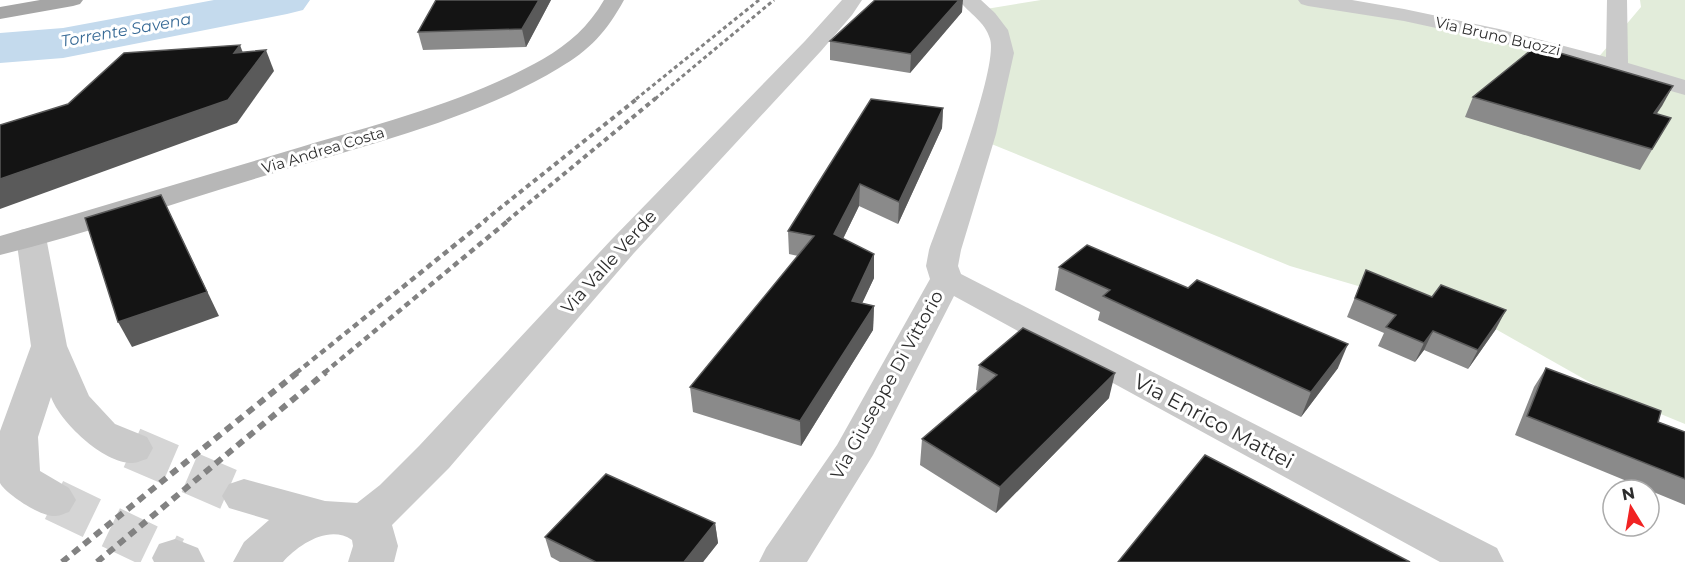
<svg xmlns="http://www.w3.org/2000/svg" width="1685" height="562" font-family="Montserrat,sans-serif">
<rect width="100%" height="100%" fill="#fff"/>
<polygon fill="#e2ecda" points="1041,0 1315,0 1597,59 1641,7 1640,0 1685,0 1685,424 1607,392 1469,314 1399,298 1290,266 989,143 1010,64 986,9"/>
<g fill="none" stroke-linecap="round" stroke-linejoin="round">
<polygon fill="#c4daed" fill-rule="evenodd" points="214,0 310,0 303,10 287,14 63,58 0,63 0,33 63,28"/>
<g stroke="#d5d5d5" stroke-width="42" stroke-dasharray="42 21" stroke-linecap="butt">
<polyline points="132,448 244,496"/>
<polyline points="54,500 175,558"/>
</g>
<path fill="#cacaca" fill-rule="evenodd" d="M 959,0 L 981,0 L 995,13 L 1008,30 L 1014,53 L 996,134 L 961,250 L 958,266 L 961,274 L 1497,548 L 1504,562 L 1440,562 L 954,296 L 873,455 L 807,562 L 759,562 L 766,548 L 837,445 L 930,279 L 926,266 L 929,250 C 942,214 999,68 990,39 C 985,21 969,14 959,0 Z"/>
<g fill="#cacaca" fill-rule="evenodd">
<path d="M 842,0 L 862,0 L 852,15 L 821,51 L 634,253 L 449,468 L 392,525 L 398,546 L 394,562 L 348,562 L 353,546 L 352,540 C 329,524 298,545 283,562 L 233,562 L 244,542 L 269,520 L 229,508 L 222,496 L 229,484 L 244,479 L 325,501 L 357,503 L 380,485 L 419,446 L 612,239 L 805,41 Z"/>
<polygon points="1298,0 1352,0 1404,9 1499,29 1606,57 1607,0 1627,0 1628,63 1685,80 1685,95 1496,41 1404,21 1308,6 1301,4"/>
<path d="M 31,228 L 42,230 L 46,237 L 67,346 L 89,396 L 115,424 L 147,437 L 153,448 L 147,459 C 142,460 137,463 133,463 C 104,464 60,422 51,397 L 38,437 L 40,471 L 69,488 L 76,500 L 69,512 C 65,513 60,516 56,516 C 42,518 6,494 0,483 L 0,431 L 31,346 L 16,237 L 20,230 Z"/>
<polygon points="175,539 198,548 205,562 154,562 152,558 159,544"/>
</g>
<path fill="#b7b7b7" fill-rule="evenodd" d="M 604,0 L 624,0 C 607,31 590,50 559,68 C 477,118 367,145 274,173 C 183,200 92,232 0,255 L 0,236 C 100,207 200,177 301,147 C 382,123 469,101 543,59 C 569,44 589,26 604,0 Z"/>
<polygon fill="#a5a5a5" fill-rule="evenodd" points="40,0 83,0 80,4 73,6 0,19 0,7"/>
<g stroke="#828282" stroke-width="3" stroke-dasharray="4 3" stroke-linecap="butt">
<polyline points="636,99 759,0"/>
<polyline points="655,99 774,0"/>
</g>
<g stroke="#828282" stroke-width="4" stroke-dasharray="5 4" stroke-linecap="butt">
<polyline points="484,221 638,98"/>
<polyline points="507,221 656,98"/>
</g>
<g stroke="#828282" stroke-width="4.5" stroke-dasharray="6 4.5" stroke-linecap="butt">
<polyline points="296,373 486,220"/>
<polyline points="324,373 509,220"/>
</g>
<g stroke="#828282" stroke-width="6" stroke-dasharray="8 6" stroke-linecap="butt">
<polyline points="62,562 298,372"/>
<polyline points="97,562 326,372"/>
</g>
</g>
<g fill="#8a8a8a">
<polygon points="551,0 526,47 423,50 418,32"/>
<polygon points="962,12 910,73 830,60 830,41"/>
<polygon points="1673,86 1656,114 1659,138 1640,170 1465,117 1473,97"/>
<polygon points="943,108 942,128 898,224 859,206 843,239 874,278 862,303 874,306 873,330 801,446 693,412 690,387 798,256 789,254 788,231"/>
<polygon points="1059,267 1338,368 1301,417 1098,320 1100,312 1055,290"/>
<polygon points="1366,270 1496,329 1468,369 1424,350 1415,362 1378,346 1384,333 1347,317"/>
<polygon points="979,365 1109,398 996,513 920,465 922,439 978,391 976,390"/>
<polygon points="1546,368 1658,422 1685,432 1685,505 1515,435 1534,387"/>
<polygon points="715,523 718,543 703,562 560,562 551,557 545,537"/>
</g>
<g fill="#5a5a5a">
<polygon points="539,0 551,0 526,47 522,29"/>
<polygon points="959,0 963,0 962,12 910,73 911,54"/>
<polygon points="240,45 248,66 234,53"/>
<polygon points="266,50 274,71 237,123 0,209 0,179"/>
<polygon points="1673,86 1662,106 1643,134 1654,113"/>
<polygon points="943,108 942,128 898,224 899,202"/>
<polygon points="860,184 859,206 834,257 834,234"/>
<polygon points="161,195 219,316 132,347 118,322"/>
<polygon points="874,254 874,278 852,325 852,301"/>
<polygon points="874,306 873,330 801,446 800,421"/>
<polygon points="1506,310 1496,329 1468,369 1478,350"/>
<polygon points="1433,331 1424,350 1415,362 1424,343"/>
<polygon points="1348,344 1338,368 1301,417 1311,392"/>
<polygon points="1115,373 1109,398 996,513 1000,487"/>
<polygon points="715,523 718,543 703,562 684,562"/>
</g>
<g fill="#141414" stroke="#5a5a5a" stroke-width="1.5">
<polygon points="436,0 539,0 522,29 418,32"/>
<polygon points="875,0 959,0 911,54 830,41"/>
<polygon points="240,45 234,53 266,50 228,100 0,179 0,125 68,104 124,53"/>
<polygon points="1536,46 1673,86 1654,113 1671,118 1652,149 1473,97"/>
<polygon points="871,99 943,108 899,202 860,184 834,234 874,254 852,301 874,306 800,421 690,387 814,236 788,231"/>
<polygon points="161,195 207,292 118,322 85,218"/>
<polygon points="1087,245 1188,288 1197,280 1348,344 1311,392 1103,296 1110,290 1059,267"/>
<polygon points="1366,270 1432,297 1441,285 1506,310 1478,350 1433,331 1424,343 1386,327 1396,315 1355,298"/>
<polygon points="1023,328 1115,373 1000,487 922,439 997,375 979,365"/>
<polygon points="1546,368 1661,411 1658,422 1685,432 1685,479 1527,416"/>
<polygon points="1205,455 1410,562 1118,562"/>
<polygon points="606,474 715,523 684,562 596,562 545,537"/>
</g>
<g text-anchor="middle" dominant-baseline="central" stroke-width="6" stroke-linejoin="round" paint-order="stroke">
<g font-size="15" fill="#2d2d2d" stroke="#fff">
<text transform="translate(1498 36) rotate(13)">Via Bruno Buozzi</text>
<text transform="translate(323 150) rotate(-17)">Via Andrea Costa</text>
</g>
<g font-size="16" font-style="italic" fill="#366995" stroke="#fff">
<text transform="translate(126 30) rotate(-10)">Torrente Savena</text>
</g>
<g font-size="18" fill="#2d2d2d" stroke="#fff">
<text transform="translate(609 262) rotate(-48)">Via Valle Verde</text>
<text transform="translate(887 385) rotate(-61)">Via Giuseppe Di Vittorio</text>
</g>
<g font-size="21" fill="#2d2d2d" stroke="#fff">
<text transform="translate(1214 421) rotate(28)">Via Enrico Mattei</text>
</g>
</g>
<g transform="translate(1631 508) rotate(349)"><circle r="28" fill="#ffffff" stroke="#ababab" stroke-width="1.5"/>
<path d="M0-4.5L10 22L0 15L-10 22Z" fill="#f12323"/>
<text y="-9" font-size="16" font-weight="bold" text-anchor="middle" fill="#2d2d2d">N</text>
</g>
</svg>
